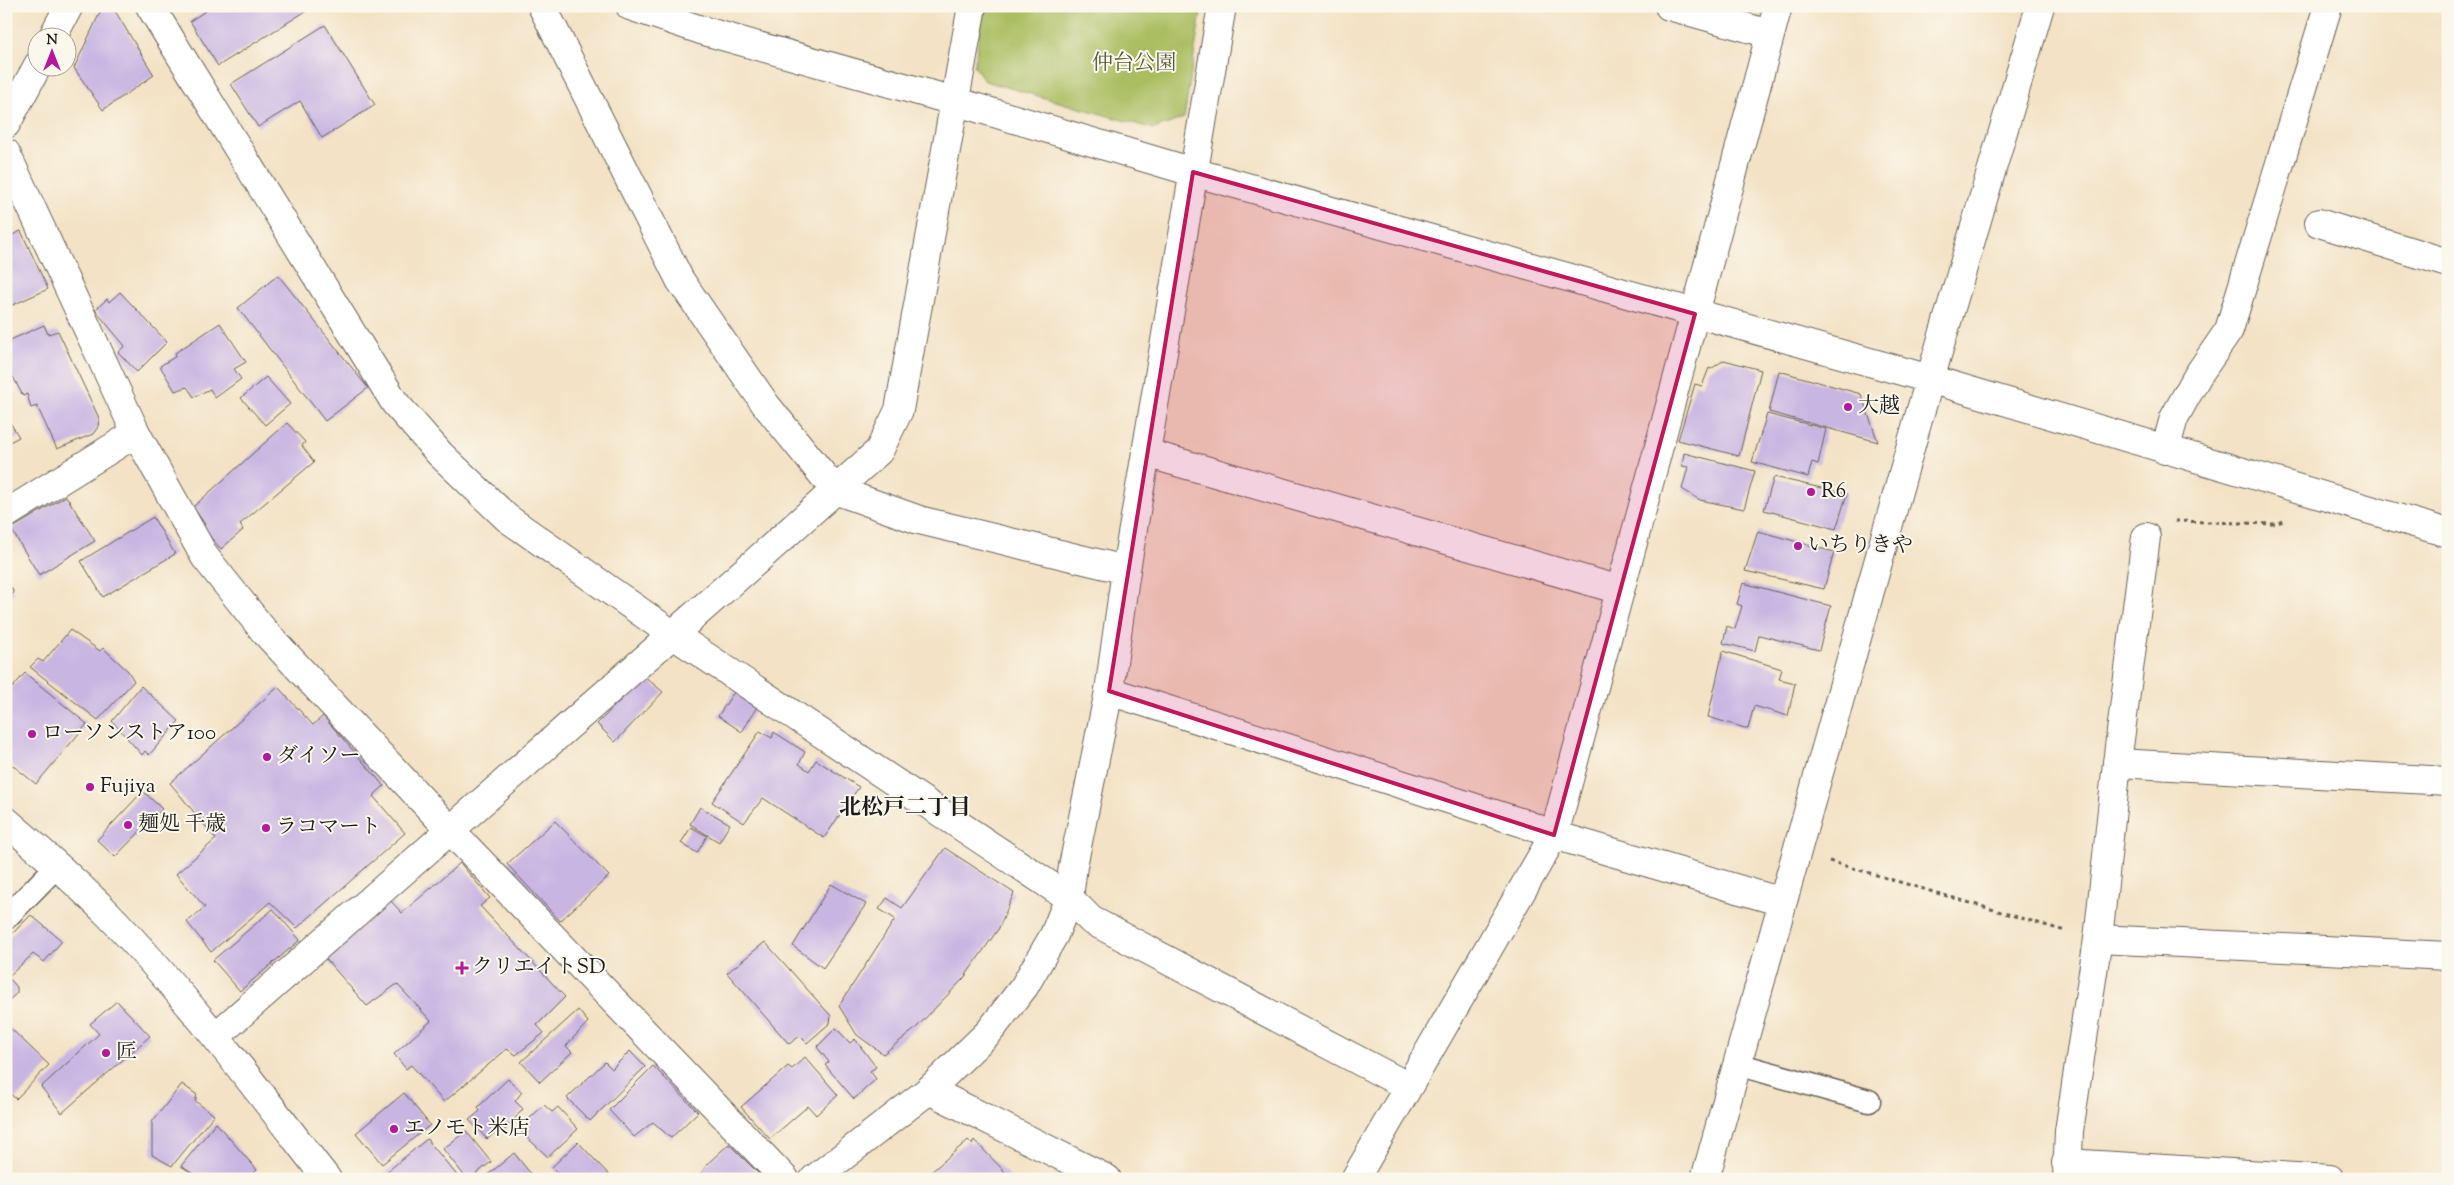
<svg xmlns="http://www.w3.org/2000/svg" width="2454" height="1185" font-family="'Sorts Mill Goudy','Noto Serif JP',serif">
<rect width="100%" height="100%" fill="#fbf7ec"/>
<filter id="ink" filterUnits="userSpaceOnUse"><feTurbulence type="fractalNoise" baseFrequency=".02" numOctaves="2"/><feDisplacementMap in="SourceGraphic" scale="10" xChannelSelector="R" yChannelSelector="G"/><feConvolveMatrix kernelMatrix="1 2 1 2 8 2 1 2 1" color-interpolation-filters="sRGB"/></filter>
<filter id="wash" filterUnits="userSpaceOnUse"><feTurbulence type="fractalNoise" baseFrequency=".0096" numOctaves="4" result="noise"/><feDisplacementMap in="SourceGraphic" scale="20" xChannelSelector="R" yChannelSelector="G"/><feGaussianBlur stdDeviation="1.12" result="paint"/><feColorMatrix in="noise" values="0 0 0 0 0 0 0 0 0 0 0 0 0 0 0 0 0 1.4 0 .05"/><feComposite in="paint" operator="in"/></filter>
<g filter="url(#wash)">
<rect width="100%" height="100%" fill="#f3e2c5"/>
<polygon fill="#aabd61" stroke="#636c3e" points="984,6 1202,6 1184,118 1154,129 985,81 974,66"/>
<g id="blocks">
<g fill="#c9b5e2">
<polygon points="103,6 112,6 154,75 103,110 74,68"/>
<polygon points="213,6 314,6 218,66 190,21"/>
<polygon points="325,25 375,105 322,138 300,101 258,127 231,84"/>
<polygon points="21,231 48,289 6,308 6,238"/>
<polygon points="278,275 368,388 325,421 238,308"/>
<polygon points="120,292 167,342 137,372 118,352 125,346 95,310 107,299 109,302"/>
<polygon points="220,323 246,362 234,369 241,379 215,398 210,389 194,397 187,387 175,391 160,366 176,356 175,353"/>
<polygon points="44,325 48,334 58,331 99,418 98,427 93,434 57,449 37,406 31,408 27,394 23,396 10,371 6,372 6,342"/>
<polygon points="1724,360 1761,370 1739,456 1678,440 1695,384 1702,386 1709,368 1711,369"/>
<polygon points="1779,371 1861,394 1878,442 1769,412"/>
<polygon points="266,377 290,404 265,425 241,398"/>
<polygon points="1767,414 1826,429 1818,464 1812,462 1808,477 1752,462"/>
<polygon points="6,416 19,437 6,444"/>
<polygon points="287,423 305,442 302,446 314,462 240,524 243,530 221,549 202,528 205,524 193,507"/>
<polygon points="1684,453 1755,471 1744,509 1700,500 1682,489 1688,467 1682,466"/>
<polygon points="1774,477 1847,494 1836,529 1764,510"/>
<polygon points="66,496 95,541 39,575 11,529"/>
<polygon points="153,517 175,554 103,597 81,561"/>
<polygon points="1758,531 1834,552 1824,589 1745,571"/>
<polygon points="6,578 14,593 6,597"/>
<polygon points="1743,583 1831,606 1819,650 1759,635 1755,651 1723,643 1727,626 1735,629 1742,606 1737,604"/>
<polygon points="70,630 100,651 103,648 128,671 134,681 98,720 30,667 38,659 43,662"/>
<polygon points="1723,651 1782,669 1779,679 1795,683 1788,716 1754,706 1748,729 1708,717"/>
<polygon points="25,673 87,724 36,784 6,760 6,695"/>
<polygon points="644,676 663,692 615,742 597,724"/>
<polygon points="141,686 179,721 149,755 145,751 142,755 112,721"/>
<polygon points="278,687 313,725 323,716 384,786 373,796 405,833 297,928 270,902 211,952 187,922 205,907 176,874 216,839 170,783"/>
<polygon points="734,692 758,705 742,732 718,716"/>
<polygon points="760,731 772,738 774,732 805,752 799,764 809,771 816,760 859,787 824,838 763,798 744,823 712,802"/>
<polygon points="143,791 162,809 115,857 97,840"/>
<polygon points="700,807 730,824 719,842 690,824"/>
<polygon points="555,821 609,876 560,921 507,864"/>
<polygon points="691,827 707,836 697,853 681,843"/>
<polygon points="945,848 1014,893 999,928 964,978 914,1030 883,1054 857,1035 839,1006 895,919 879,909 887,898 902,908"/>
<polygon points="460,863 490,898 480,906 565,997 537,1025 544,1033 516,1055 507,1049 444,1102 411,1065 406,1069 394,1054 431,1021 397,984 367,1006 325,958 390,900 402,913"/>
<polygon points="831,884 866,904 823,968 793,946"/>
<polygon points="273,909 300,940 240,991 213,960"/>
<polygon points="31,915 62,941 44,962 33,954 8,977 17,987 17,993 9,1000 6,999 6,940"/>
<polygon points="765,942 831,1016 830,1023 807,1043 800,1036 789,1044 727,973"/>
<polygon points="117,1001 150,1036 62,1113 41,1087 99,1034 90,1024"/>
<polygon points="578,1010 588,1022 566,1046 572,1052 540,1082 521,1062"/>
<polygon points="6,1024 49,1065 16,1099 6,1090"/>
<polygon points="836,1028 850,1043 855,1039 876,1067 870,1071 876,1079 854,1099 825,1065 829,1062 817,1047"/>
<polygon points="630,1051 645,1067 590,1121 567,1098 605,1062 612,1069"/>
<polygon points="805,1057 838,1095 816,1115 808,1106 770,1139 741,1107 788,1066 792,1069"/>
<polygon points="653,1066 698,1112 671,1138 653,1122 634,1137 609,1110"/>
<polygon points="508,1079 522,1092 515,1101 523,1109 502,1133 498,1130 487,1139 469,1120 480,1111 478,1107"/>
<polygon points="182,1084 197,1095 195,1101 214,1115 172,1166 152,1155 152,1122"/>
<polygon points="404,1093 430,1125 382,1164 356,1133"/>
<polygon points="544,1105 552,1112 558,1107 578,1129 548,1157 518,1129"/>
<polygon points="216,1123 257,1170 247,1179 201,1179 181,1166"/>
<polygon points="466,1131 491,1162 470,1179 467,1179 443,1149"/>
<polygon points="427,1139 460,1179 386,1179 383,1175"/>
<polygon points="968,1140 972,1144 974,1140 1012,1179 923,1179"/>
<polygon points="578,1142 613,1179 563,1179 552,1167"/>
<polygon points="729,1144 760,1175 759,1179 706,1179 701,1174 707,1164"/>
<polygon points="514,1153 535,1179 483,1179"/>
</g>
</g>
</g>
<g filter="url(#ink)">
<use href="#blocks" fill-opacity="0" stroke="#676157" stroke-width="1"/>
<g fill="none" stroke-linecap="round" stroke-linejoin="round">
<g stroke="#676157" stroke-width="25">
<g id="lane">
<polyline points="6,918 57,866"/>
<polyline points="1737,1064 1869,1101"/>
</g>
</g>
<g stroke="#676157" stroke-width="30">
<g id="street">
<polyline points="150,6 395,403 440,454 507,518 672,634 1069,898 1091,920 1407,1086"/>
<polyline points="542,6 680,280 766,405 835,490 919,520 1126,570"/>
<polyline points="1669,6 1770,34"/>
<polyline points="52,38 69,6"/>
<polyline points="6,124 38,65"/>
<polyline points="6,153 136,433 205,557 264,631 451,831 785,1179"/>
<polyline points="2319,223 2448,263"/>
<polyline points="2165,450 2174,418 2198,375 2229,330 2328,6"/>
<polyline points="1146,453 1620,590"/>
<polyline points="6,514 136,433"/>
<polyline points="1109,691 1523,823 1554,835 1782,902"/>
<polyline points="2117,763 2448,781"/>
<polyline points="2098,939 2448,956"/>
<polyline points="216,1036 754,563 879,451 899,410 972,6"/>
<polyline points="929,1090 1107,1179"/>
<polyline points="2066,1163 2330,1179"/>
<polyline points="814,1179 929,1090 989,1032 1024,987 1054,935 1069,898 1073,866 1109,691 1126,570 1222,6"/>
<polyline points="1355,1179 1554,835 1778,6"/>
<polyline points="2067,1179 2069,1131 2098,939 2117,763 2146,537"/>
</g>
</g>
<g stroke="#676157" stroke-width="30">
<g id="secondary">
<polyline points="630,6 701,30 954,101 1193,172 1930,379 2448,533"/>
<path d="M 6,821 C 41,851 75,881 107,913 C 187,996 256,1088 327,1179"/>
<polyline points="1705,1179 1918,420 2040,6"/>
</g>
</g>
<g stroke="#676157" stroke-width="3" stroke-dasharray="4 4" stroke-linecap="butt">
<polyline points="2175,521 2275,524 2283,521"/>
<polyline points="1829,861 2065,931"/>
</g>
<use href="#lane" stroke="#fff" stroke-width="22"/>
<use href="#street" stroke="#fff" stroke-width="28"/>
<use href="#secondary" stroke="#fff" stroke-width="28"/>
</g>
</g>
<path fill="#c2185b" fill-opacity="0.2" stroke="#c2185b" stroke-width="4" stroke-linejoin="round" d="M 1193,172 L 1695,314 L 1554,835 L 1109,691 Z"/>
<g fill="#b5179e" stroke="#fbf7ec" stroke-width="2">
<circle cx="1848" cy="407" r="5"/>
<circle cx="1811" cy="492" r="5"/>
<circle cx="1798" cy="546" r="5"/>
<circle cx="32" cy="734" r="5"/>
<circle cx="267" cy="757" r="5"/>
<circle cx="90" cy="787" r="5"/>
<circle cx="128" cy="825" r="5"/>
<circle cx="266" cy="828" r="5"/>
<path d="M459.5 960.5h5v5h5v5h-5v5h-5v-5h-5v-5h5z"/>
<circle cx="106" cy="1053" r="5"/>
<circle cx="394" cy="1129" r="5"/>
</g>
<g text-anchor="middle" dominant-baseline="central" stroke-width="4" stroke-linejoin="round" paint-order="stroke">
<g font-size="21" fill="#555c38" stroke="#fbf7ec">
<text x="1134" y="64">仲台公園</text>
</g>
<g font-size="21" fill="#1c1c1c" stroke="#fbf7ec" text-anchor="start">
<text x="1858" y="407">大越</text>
<text x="1821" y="492">R6</text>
<text x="1808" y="546">いちりきや</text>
<text x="42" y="734">ローソンストア100</text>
<text x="277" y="757">ダイソー</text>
<text x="100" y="787">Fujiya</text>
<text x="138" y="825">麺処 千歳</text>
<text x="276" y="828">ラコマート</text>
<text x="472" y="968">クリエイトSD</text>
<text x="116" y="1053">匠</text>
<text x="404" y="1129">エノモト米店</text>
</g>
<g font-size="22" font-weight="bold" fill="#1c1c1c" stroke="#fbf7ec">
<text x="905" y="809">北松戸二丁目</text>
</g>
</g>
<rect width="2454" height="1185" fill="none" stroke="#fbf7ec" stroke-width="25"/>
<g transform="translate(52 52)"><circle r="24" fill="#fbf7ec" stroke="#a29f99"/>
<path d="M0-4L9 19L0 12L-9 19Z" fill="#b5179e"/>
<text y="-8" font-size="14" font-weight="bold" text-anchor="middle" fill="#1c1c1c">N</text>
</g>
</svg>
